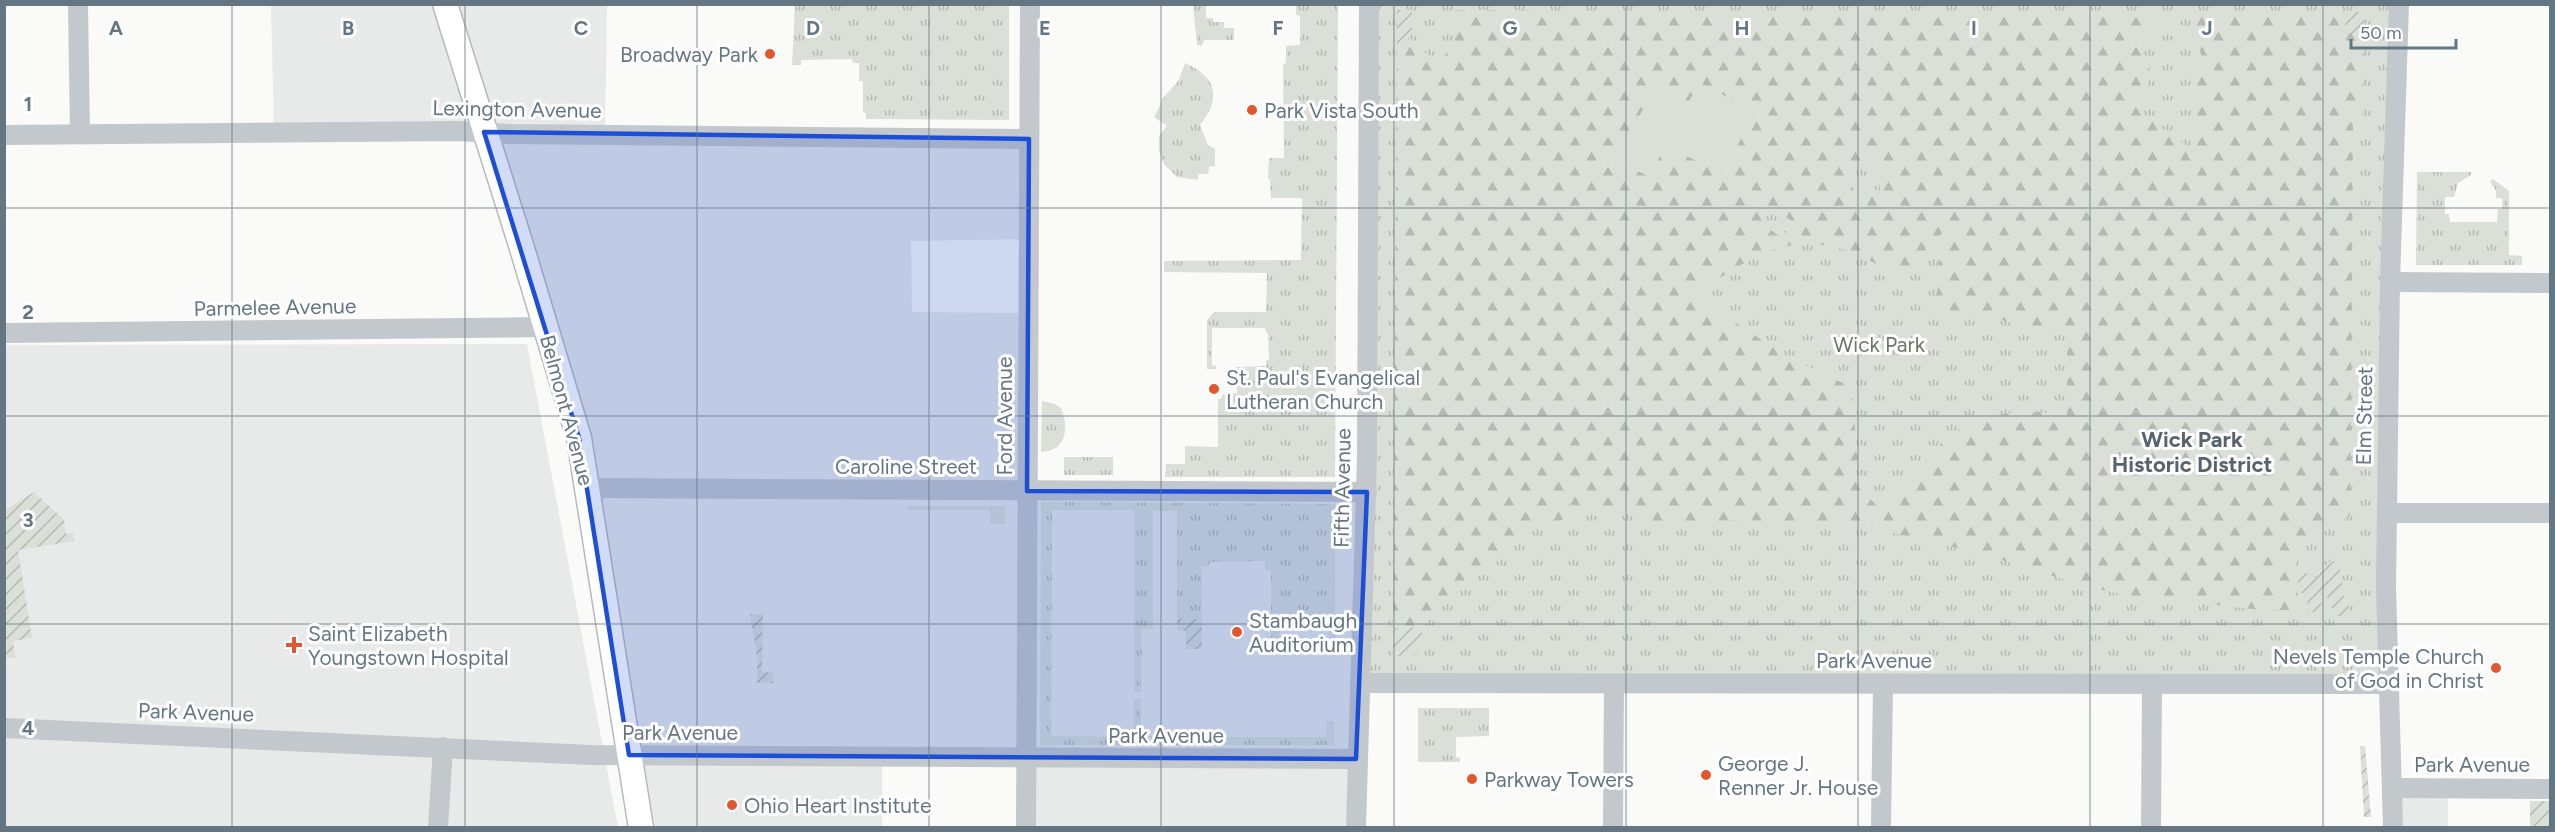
<svg xmlns="http://www.w3.org/2000/svg" width="2555" height="832" font-family="Figtree,sans-serif">
<defs>
<pattern id="grass-tufts" width="24" height="20" patternUnits="userSpaceOnUse" patternTransform="scale(1.5)"><rect width="24" height="20" fill="#dadfd7"/><path d="M3 7l-1-3M5 7V3M7 7l1-3M15 17l-1-3M17 17v-4M19 17l1-3" fill="none" stroke="#b4b9b4"/></pattern>
<pattern id="forest-firs" width="22" height="20" patternUnits="userSpaceOnUse" patternTransform="scale(1.5)"><rect width="22" height="20" fill="#dadfd7"/><path d="M5 1l3.5 6h-7zM16 11l3.5 6h-7z" fill="#b4b9b4"/></pattern>
<pattern id="garden-furrows" width="10" height="10" patternUnits="userSpaceOnUse" patternTransform="scale(1.5)"><rect width="10" height="10" fill="#dadfd7"/><path d="M-1 1l2-2M0 10L10 0M9 11l2-2" fill="none" stroke="#b4b9b4"/></pattern>
</defs>
<rect width="100%" height="100%" fill="#fafaf8"/>
<g fill="#e8e9e9">
<polygon points="271,5 607,5 605,134 1029,139 1029,239 911,241 912,312 1028,313 1028,491 1367,492 1356,827 1026,827 1026,759 882,758 882,827 641,827 588,488 484,133 274,132"/>
<polygon points="527,344 618,827 5,827 4,345"/>
<polygon points="2393,788 2448,788 2448,827 2393,828"/>
</g>
<g fill="url(#grass-tufts)">
<polygon points="795,5 1009,5 1009,120 866,119 866,113 863,112 863,81 859,81 859,63 853,63 852,59 801,60 801,65 792,65"/>
<polygon points="1193,5 1206,5 1206,18 1213,18 1213,22 1224,22 1224,28 1234,28 1234,40 1204,40 1202,46 1197,45"/>
<polygon points="1296,5 1338,5 1335,477 1165,477 1166,464 1185,464 1185,446 1218,447 1218,399 1221,399 1223,394 1237,393 1236,367 1266,366 1266,360 1269,360 1268,333 1266,333 1265,328 1212,328 1212,365 1216,366 1216,369 1207,369 1207,320 1214,312 1266,312 1267,273 1164,272 1164,261 1301,260 1302,198 1271,198 1270,179 1268,179 1269,158 1284,158 1283,64 1286,63 1286,46 1300,45 1300,16 1296,15"/>
<polygon points="1369,5 2399,5 2387,684 1360,683"/>
<path d="M 1185,63 C 1215,76 1223,97 1200,125 L 1208,145 L 1215,149 L 1215,166 L 1209,167 L 1208,174 L 1198,174 L 1198,180 L 1177,177 L 1164,164 L 1159,150 L 1159,136 L 1167,126 L 1154,117 L 1164,97 L 1179,80 Z"/>
<polygon points="2417,172 2471,172 2471,175 2458,183 2454,197 2445,197 2445,214 2449,214 2450,222 2497,222 2498,209 2502,209 2502,198 2496,198 2496,191 2490,181 2493,179 2509,191 2509,255 2522,256 2522,265 2416,265"/>
<path d="M 1042,401 L 1055,404 L 1061,408 C 1069,427 1067,451 1041,452 Z"/>
<rect x="1064" y="457" width="49" height="18"/>
<polygon points="1041,502 1335,504 1335,646 1329,645 1329,628 1280,628 1280,650 1275,650 1271,645 1271,570 1265,570 1265,561 1210,562 1209,567 1202,567 1202,619 1177,619 1177,511 1153,511 1153,629 1142,629 1141,692 1134,692 1134,510 1052,510 1051,736 1133,737 1134,699 1141,699 1141,736 1154,736 1154,745 1040,745"/>
<polygon points="908,506 1005,506 1005,524 990,524 990,510 908,510"/>
<polygon points="1418,708 1489,708 1489,736 1456,737 1456,757 1460,758 1460,762 1418,762"/>
<polygon points="1327,721 1334,721 1334,745 1174,745 1174,737 1326,737"/>
</g>
<path fill="url(#forest-firs)" fill-rule="evenodd" d="M 1453,10 L 2163,13 L 2159,21 L 2138,44 C 2156,70 2152,82 2136,108 L 2189,148 C 2202,120 2197,96 2192,67 L 2203,66 L 2193,12 L 2343,12 L 2347,31 L 2358,37 L 2364,37 L 2363,120 L 2353,121 L 2350,516 L 2316,535 L 2294,544 L 2299,574 L 2292,610 L 2261,610 L 2125,595 L 2089,587 L 1975,552 L 1854,524 L 1733,520 L 1641,527 L 1653,511 L 1587,508 L 1555,501 L 1570,517 L 1540,527 L 1500,550 L 1420,629 L 1403,626 L 1393,632 L 1397,44 L 1406,43 L 1410,38 L 1438,65 L 1453,43 ZM 1700,83 L 1755,112 L 1722,174 L 1666,145 ZM 1875,160 L 1881,195 L 1855,199 L 1849,165 ZM 1772,207 L 1793,222 L 1782,238 L 1761,223 ZM 1946,229 L 1938,266 L 1937,312 L 1969,312 L 2070,337 C 2063,364 2069,389 2067,416 C 2039,409 1986,411 1962,427 C 1930,448 1907,484 1883,513 L 1848,474 L 1858,460 L 1851,387 L 1783,354 L 1694,295 C 1750,258 1790,226 1859,255 C 1873,261 1886,271 1899,278 Z"/>
<g fill="url(#garden-furrows)">
<path d="M 1397,10 L 1412,10 C 1412,25 1415,43 1397,44 Z"/>
<path d="M 2343,12 L 2364,12 L 2364,37 C 2347,37 2344,27 2343,12 Z"/>
<polygon points="34,492 64,520 66,534 73,533 74,541 18,550 32,638 13,641 15,658 5,658 5,510"/>
<polygon points="2330,561 2339,565 2344,598 2349,599 2349,619 2333,614 2333,608 2329,607 2328,599 2324,593 2320,598 2324,616 2321,617 2318,611 2314,613 2305,608 2309,598 2305,593 2297,593 2299,574 2311,573 2315,578"/>
<polygon points="750,614 763,614 762,672 773,673 773,683 757,683 757,657"/>
<polygon points="1177,619 1202,619 1202,649 1186,649 1186,631 1177,630"/>
<polygon points="1409,626 1422,631 1422,646 1414,656 1393,656 1393,632 1397,628"/>
<polygon points="2360,746 2365,746 2371,817 2364,817"/>
<rect x="2530" y="801" width="20" height="26"/>
</g>
<polygon fill="#dadfd7" points="1699,83 1755,112 1722,174 1666,145 1649,177 1616,159 1654,89 1686,107"/>
<g fill="none" stroke-linecap="round" stroke-linejoin="round">
<g stroke="#b5babe" stroke-width="27">
<polyline id="major" points="445,4 521,245 579,438 641,828"/>
</g>
<g stroke="#c3c8cc" stroke-width="20">
<polyline points="78,4 80,134"/>
<polyline points="4,135 459,131 511,134 1029,139"/>
<polyline points="2390,282 2550,283"/>
<polyline points="4,333 546,327"/>
<polyline points="588,488 1367,492"/>
<polyline points="2387,513 2550,513"/>
<polyline points="1360,683 2387,684"/>
<polyline points="4,728 591,755 1356,759"/>
<polyline points="2393,788 2550,789"/>
<polyline points="438,828 443,747"/>
<polyline points="1026,828 1030,4"/>
<polyline points="1356,828 1367,456 1369,4"/>
<polyline points="1613,828 1614,684"/>
<polyline points="1881,828 1883,684"/>
<polyline points="2151,828 2152,684"/>
<polyline points="2393,828 2386,587 2390,282 2399,4"/>
</g>
<use href="#major" stroke="#fff" stroke-width="24"/>
</g>
<path fill="#1d4ed8" fill-opacity="0.2" stroke="#1d4ed8" stroke-width="4.5" stroke-linejoin="round" d="M 484,132 L 1029,139 L 1027,491 L 1367,492 L 1356,759 L 629,755 L 579,438 Z"/>
<path fill="none" stroke="#657683" stroke-width="1.5" stroke-opacity="0.55" d="M 232,4 L 232,828M 465,4 L 465,828M 697,4 L 697,828M 929,4 L 929,828M 1161,4 L 1161,828M 1394,4 L 1394,828M 1626,4 L 1626,828M 1858,4 L 1858,828M 2090,4 L 2090,828M 2323,4 L 2323,828M 4,208 L 2550,208M 4,416 L 2550,416M 4,624 L 2550,624"/>
<g fill="#e4572e" stroke="#fff" stroke-width="2">
<circle cx="770" cy="54" r="6"/>
<circle cx="1252" cy="110" r="6"/>
<circle cx="1214" cy="389" r="6"/>
<circle cx="1237" cy="632" r="6"/>
<path d="M291 636h6v6h6v6h-6v6h-6v-6h-6v-6h6z"/>
<circle cx="2496" cy="668" r="6"/>
<circle cx="1706" cy="775" r="6"/>
<circle cx="1472" cy="779" r="6"/>
<circle cx="732" cy="805" r="6"/>
</g>
<g text-anchor="middle" dominant-baseline="central" stroke-width="6" stroke-linejoin="round" paint-order="stroke">
<g font-size="21" fill="#657683" stroke="#fff" text-anchor="start">
<text x="758" y="54" text-anchor="end">Broadway Park</text>
<text x="1264" y="110">Park Vista South</text>
<text x="1226" y="377">St. Paul's Evangelical<tspan x="1226" dy="24">Lutheran Church</tspan></text>
<text x="1249" y="620">Stambaugh<tspan x="1249" dy="24">Auditorium</tspan></text>
<text x="308" y="633">Saint Elizabeth<tspan x="308" dy="24">Youngstown Hospital</tspan></text>
<text x="2484" y="656" text-anchor="end">Nevels Temple Church<tspan x="2484" dy="24">of God in Christ</tspan></text>
<text x="1718" y="763">George J.<tspan x="1718" dy="24">Renner Jr. House</tspan></text>
<text x="1484" y="779">Parkway Towers</text>
<text x="744" y="805">Ohio Heart Institute</text>
</g>
<g font-size="21" fill="#657683" stroke="#fff">
<text transform="translate(517 109) rotate(1)">Lexington Avenue</text>
<text transform="translate(275 307) rotate(-1)">Parmelee Avenue</text>
<text transform="translate(567 410) rotate(75)">Belmont Avenue</text>
<text transform="translate(1004 416) rotate(-90)">Ford Avenue</text>
<text transform="translate(2364 416) rotate(-89)">Elm Street</text>
<text x="906" y="466">Caroline Street</text>
<text transform="translate(1342 488) rotate(-89)">Fifth Avenue</text>
<text x="1874" y="660">Park Avenue</text>
<text transform="translate(196 712) rotate(2)">Park Avenue</text>
<text x="680" y="732">Park Avenue</text>
<text x="1166" y="735">Park Avenue</text>
<text x="2472" y="764">Park Avenue</text>
</g>
<g font-size="21" fill="#687a64" stroke="#fff">
<text x="1879" y="344">Wick Park</text>
</g>
<g font-size="22" font-weight="bold" fill="#57646e" stroke="#fff">
<text x="2192" y="439">Wick Park<tspan x="2192" dy="25">Historic District</tspan></text>
</g>
</g>
<g font-size="20" text-anchor="middle" font-weight="bold" fill="#657683" stroke="#fff" stroke-width="6" stroke-linejoin="round" paint-order="stroke">
<text x="116" y="35">A</text>
<text x="348" y="35">B</text>
<text x="581" y="35">C</text>
<text x="813" y="35">D</text>
<text x="1045" y="35">E</text>
<text x="1278" y="35">F</text>
<text x="1510" y="35">G</text>
<text x="1742" y="35">H</text>
<text x="1974" y="35">I</text>
<text x="2207" y="35">J</text>
<text x="28" y="111">1</text>
<text x="28" y="319">2</text>
<text x="28" y="527">3</text>
<text x="28" y="735">4</text>
</g>
<rect width="2555" height="832" fill="none" stroke="#657683" stroke-width="12"/>
<path d="M2351 39v9h105v-9" fill="none" stroke="#657683" stroke-width="3"/>
<text x="2360" y="39" font-size="18" fill="#657683" stroke="#ffffff" stroke-width="4.5" paint-order="stroke">50 m</text>
</svg>
